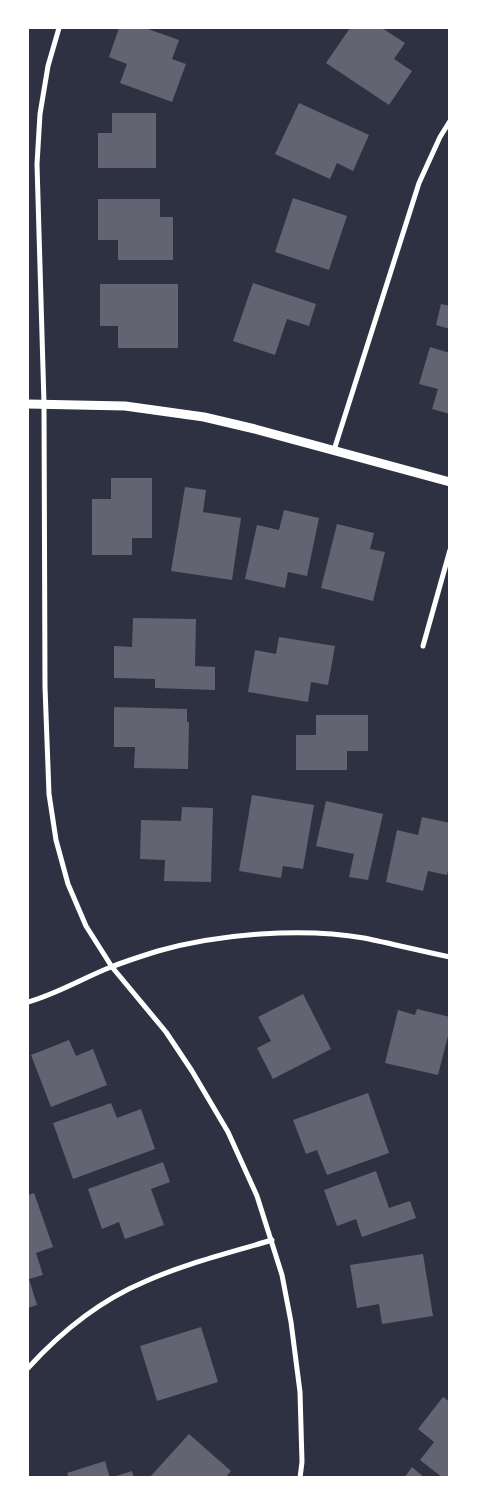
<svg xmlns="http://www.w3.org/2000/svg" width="477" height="1505" font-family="Ubuntu,sans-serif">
<rect width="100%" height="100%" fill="#2d3142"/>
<g fill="#626471">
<polygon points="119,28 145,28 179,40 172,59 186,64 172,102 120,83 127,64 109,57"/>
<polygon points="350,28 382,28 405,43 394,59 412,71 389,105 326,63"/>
<polygon points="299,103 369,135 353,171 337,163 330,179 275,154"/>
<polygon points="112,113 156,113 156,168 98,168 98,133 112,133"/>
<polygon points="293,198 347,216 329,270 275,252"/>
<polygon points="98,199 160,199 160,217 173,217 173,260 118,260 118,240 98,240"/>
<polygon points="253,283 316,304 309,326 287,319 275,355 233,341"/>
<polygon points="100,284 178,284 178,348 118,348 118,326 100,326"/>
<polygon points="441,304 450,306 450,329 436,325"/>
<polygon points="430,347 450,353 450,414 432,409 438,389 419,384"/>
<polygon points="111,478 152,478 152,538 132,538 132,555 92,555 92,499 111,499"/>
<polygon points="185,487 206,490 203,512 241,518 232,580 171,571"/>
<polygon points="284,510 319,518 307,576 288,572 285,588 245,579 257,525 279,530"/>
<polygon points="337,524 374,533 370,549 385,552 373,601 321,588"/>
<polygon points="133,618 196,619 195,666 215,667 215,690 155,688 155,679 114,678 114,646 132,647"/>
<polygon points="279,637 335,646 328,685 311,682 308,702 248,692 255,650 276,654"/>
<polygon points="114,707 187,709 187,722 189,722 188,769 134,768 135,747 114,747"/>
<polygon points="316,715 368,715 368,751 347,751 347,770 296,770 296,735 316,735"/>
<polygon points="252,795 314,805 303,869 283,866 281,878 239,871"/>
<polygon points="326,801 383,814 368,880 349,877 354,854 316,846"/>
<polygon points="182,807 213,808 211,882 164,881 165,860 140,859 141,820 181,821"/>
<polygon points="422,817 450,823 450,863 447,875 428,871 423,891 386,882 397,830 418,835"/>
<polygon points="303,994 331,1049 273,1079 257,1048 271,1041 258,1017"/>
<polygon points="417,1009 450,1017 450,1028 438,1075 385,1063 398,1010 415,1015"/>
<polygon points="69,1040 76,1056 93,1049 107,1085 51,1107 31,1055"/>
<polygon points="368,1093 389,1153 327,1175 317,1150 306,1154 293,1120"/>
<polygon points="111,1103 117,1118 141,1109 155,1149 73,1179 53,1123"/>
<polygon points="163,1162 170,1182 151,1189 164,1225 125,1239 119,1222 102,1229 88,1189"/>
<polygon points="376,1171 389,1208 410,1201 416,1218 362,1237 356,1219 337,1226 324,1190"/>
<polygon points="34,1193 53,1247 36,1253 43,1275 29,1279 37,1305 28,1308 28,1195"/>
<polygon points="423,1254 433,1316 382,1324 379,1304 357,1308 350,1265"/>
<polygon points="201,1327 218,1382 157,1401 140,1346"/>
<polygon points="443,1397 450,1402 450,1478 443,1478 420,1460 434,1442 418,1429"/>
<polygon points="189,1434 231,1471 225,1478 149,1478"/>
<polygon points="105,1461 110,1478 69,1478 67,1473"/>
<polygon points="412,1467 425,1478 404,1478"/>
<polygon points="132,1471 134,1478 113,1478 113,1477"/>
</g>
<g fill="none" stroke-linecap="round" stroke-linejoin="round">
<g stroke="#fff" stroke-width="5">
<polyline points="59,28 48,66 40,114 37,164 44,403 45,687 49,794 56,840 68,884 86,926 112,967 166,1032 192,1071 228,1132 257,1196 282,1275 291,1322 300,1392 302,1462 300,1478"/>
<polyline points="334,450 419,183 440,137 450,121"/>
<polyline points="423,646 450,550"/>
<path d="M 28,1002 C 57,994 83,978 111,967 C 126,961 142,956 158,951 C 219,934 301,927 364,938 C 393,944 421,951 450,957"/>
<path d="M 28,1368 C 60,1333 99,1301 144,1282 C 184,1264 229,1253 272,1240"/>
</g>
<polyline stroke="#fff" stroke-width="9" points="28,404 125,406 204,417 255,429 450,482"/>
</g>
<rect width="477" height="1505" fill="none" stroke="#ffffff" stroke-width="58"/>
</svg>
